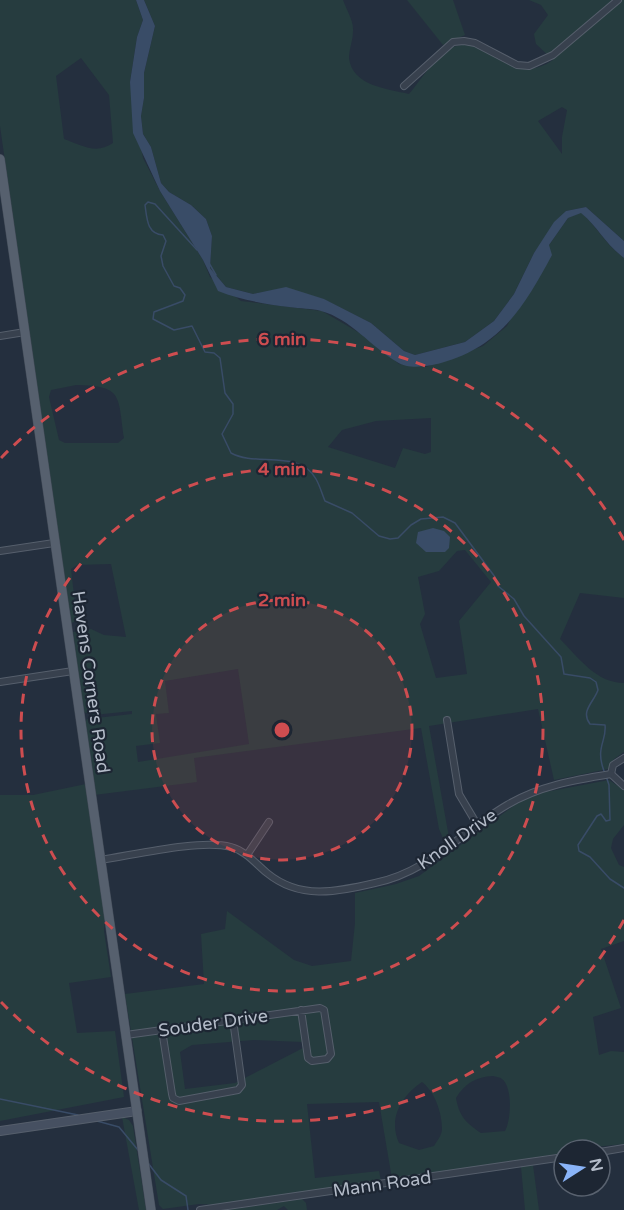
<svg xmlns="http://www.w3.org/2000/svg" width="624" height="1210" font-family="'Varela Round',sans-serif">
<rect width="100%" height="100%" fill="#242f3e"/>
<g fill="#263c3f" fill-rule="evenodd">
<path d="M 0,0 L 136,0 L 143,20 L 137,37 L 130,82 L 143,158 L 160,191 L 203,260 L 210,277 L 241,301 L 322,311 L 363,335 L 399,364 L 426,367 L 483,346 L 507,326 L 549,245 L 568,218 L 581,212 C 598,228 604,243 624,258 L 624,598 L 580,593 L 560,639 C 578,657 596,683 624,683 L 624,752 L 614,759 L 608,769 L 554,780 L 538,709 L 429,726 L 450,843 L 446,845 L 439,829 L 421,728 L 194,758 L 197,782 L 94,795 L 85,722 L 87,719 L 132,714 L 132,711 L 94,715 L 83,712 L 73,632 L 91,629 L 104,635 L 126,637 L 111,564 L 77,565 L 71,569 L 77,621 L 71,623 L 0,126 ZM 81,58 L 109,95 L 113,143 C 96,155 81,145 64,139 L 56,76 ZM 76,385 C 123,386 118,395 124,438 L 118,443 L 65,443 L 59,440 L 49,397 L 51,390 ZM 431,418 L 431,452 L 425,454 L 403,448 L 395,468 L 328,447 L 342,430 L 376,421 ZM 465,550 L 491,582 L 459,621 L 467,674 L 436,678 L 420,624 L 425,614 L 418,577 L 439,571 L 457,551 ZM 238,669 L 249,744 L 138,762 L 136,746 L 160,743 L 156,714 L 169,713 L 165,681 Z"/>
<path d="M 144,0 L 343,0 C 346,9 354,21 353,31 C 353,40 349,49 349,58 C 352,86 388,89 409,94 C 421,80 434,58 449,49 C 482,29 511,90 553,60 L 536,44 L 534,34 L 548,15 L 541,5 L 529,0 L 624,0 L 624,241 L 586,207 L 566,211 L 534,253 L 514,294 L 494,321 L 465,342 L 415,355 L 404,351 L 371,323 L 323,299 L 286,288 L 253,294 L 226,287 L 210,268 L 212,236 L 206,219 L 191,205 L 169,192 L 161,183 L 151,147 L 143,134 L 141,116 L 144,98 L 144,73 L 155,26 ZM 562,107 L 567,110 L 562,137 L 562,154 L 538,121 Z"/>
<polygon points="407,0 453,0 465,35 443,45"/>
<path d="M 609,780 L 624,790 L 624,825 L 613,839 L 611,848 L 619,865 L 624,867 L 624,941 L 601,949 L 621,1008 L 593,1017 L 599,1055 L 611,1051 L 624,1052 L 624,1144 L 564,1150 L 564,1153 L 392,1179 L 379,1102 L 307,1104 L 315,1178 L 379,1171 L 381,1181 L 218,1205 L 199,1204 L 163,1209 L 159,1205 L 125,994 L 204,984 L 201,934 L 225,929 L 227,911 L 294,960 L 312,966 L 351,961 L 355,923 L 355,893 L 396,884 L 419,876 L 520,801 L 540,793 ZM 254,1040 L 302,1042 L 303,1048 L 235,1083 L 185,1089 L 180,1052 L 192,1045 ZM 493,1076 C 496,1077 500,1077 502,1079 C 513,1087 511,1121 505,1131 L 481,1133 C 466,1123 459,1116 456,1098 C 465,1083 476,1077 493,1076 ZM 422,1082 C 435,1092 442,1113 442,1129 C 442,1135 437,1141 434,1146 L 419,1150 L 399,1143 C 388,1119 401,1096 422,1082 Z"/>
<polygon points="86,784 105,909 104,931 111,977 69,983 77,1033 115,1031 124,1097 0,1121 0,795 33,795"/>
<polygon points="122,1117 129,1120 133,1126 146,1210 139,1210"/>
<polygon points="533,1165 539,1210 525,1210 521,1167"/>
<polygon points="302,1199 306,1203 307,1210 288,1210 284,1206 277,1210 227,1210"/>
</g>
<g fill="#394c67">
<path d="M 136,0 L 144,0 L 155,26 L 144,73 L 144,98 L 141,116 L 143,134 L 151,147 L 161,183 L 169,192 L 191,205 L 206,219 L 212,236 L 210,268 L 226,287 L 253,294 L 286,287 L 324,299 L 371,323 L 404,351 L 415,355 L 465,342 L 494,321 L 514,294 L 534,253 L 554,222 L 566,211 L 586,207 L 624,241 L 624,258 C 604,243 599,228 581,213 L 568,218 L 549,245 L 552,255 C 524,307 501,346 441,363 C 429,366 409,370 397,362 C 371,347 351,319 321,311 C 312,308 300,309 289,307 C 265,304 241,300 218,291 L 203,260 L 160,191 L 133,133 L 130,82 L 137,37 L 143,20 Z"/>
<polygon points="433,528 444,531 450,537 449,548 445,552 426,552 416,543 418,532"/>
</g>
<g fill="none" stroke-linecap="round" stroke-linejoin="round">
<g stroke="#394c67" stroke-width="1.5">
<path d="M 197,250 L 155,204 L 148,202 L 145,205 C 147,219 147,234 163,235 L 166,241 L 161,256 L 163,266 L 174,286 L 180,288 L 185,295 L 183,301 L 154,312 L 153,319 L 174,330 L 192,326 L 205,352 L 214,353 L 220,358 L 225,393 L 233,404 L 233,414 L 222,434 L 231,453 C 256,467 299,449 316,479 C 320,486 322,494 325,501 L 352,513 L 379,536 L 390,539 L 398,538 L 411,525 L 421,519 L 443,517 L 455,523 L 495,577 L 498,586 L 514,599 L 524,616 L 561,657 L 564,674 L 590,678 L 596,682 L 598,690 C 594,702 580,711 590,724 L 605,725 C 607,741 595,747 604,771"/>
<polyline points="209,263 216,275"/>
<polyline points="606,776 609,785 610,820 606,821 601,814 597,816 578,845 579,851 590,857 610,879 624,888"/>
<polyline points="0,1099 78,1115"/>
<polyline points="97,1121 119,1127 138,1150"/>
<polyline points="148,1163 161,1180 186,1196 188,1210"/>
</g>
<g stroke="#565f6c" stroke-width="8">
<g id="minor">
<polyline points="404,86 453,42 464,41 475,43 517,65 529,66 553,55 618,0"/>
<polyline points="0,336 25,332"/>
<polyline points="0,551 54,543"/>
<polyline points="0,682 73,671"/>
<polyline points="447,720 459,794 478,826"/>
<polyline points="611,774 613,765 624,758"/>
<polyline points="611,774 624,786"/>
<polyline points="247,855 269,822"/>
<path d="M 100,860 C 134,855 200,839 231,847 C 246,851 256,864 267,873 C 300,900 336,892 375,883 C 429,872 461,832 507,805 C 539,786 574,780 611,774"/>
<polyline points="162,1030 172,1094 173,1098 179,1101 238,1090 242,1085 233,1020"/>
<polyline points="126,1035 320,1008 324,1010 331,1054 327,1059 312,1061 308,1058 301,1010"/>
<polyline points="600,1152 624,1148"/>
<polyline points="200,1210 564,1157"/>
</g>
</g>
<g stroke="#565f6c" stroke-width="10">
<polyline id="secondary" points="0,1131 137,1111"/>
</g>
<g stroke="#414a57" stroke-width="10">
<polyline id="primary" points="0,159 151,1210"/>
</g>
<use href="#minor" stroke="#38414e" stroke-width="6"/>
<use href="#secondary" stroke="#465061" stroke-width="8"/>
<use href="#primary" stroke="#56606e" stroke-width="9"/>
</g>
<circle cx="282" cy="730" r="130" fill="#ce4d50" fill-opacity=".12"/>
<g fill="none" stroke="#ce4d50" stroke-width="3" stroke-dasharray="10 8">
<circle cx="282" cy="730" r="130"/>
<circle cx="282" cy="730" r="261"/>
<path d="M624 920A391 391 0 0 1 1 1002M1 458A391 391 0 0 1 624 540"/>
</g>
<g text-anchor="middle" dominant-baseline="central" stroke-width="4.5" stroke-linejoin="round" paint-order="stroke">
<g font-size="18" fill="#b4bcc9" stroke="#1d2633">
<text transform="translate(91 682) rotate(82)">Havens Corners Road</text>
<text transform="translate(457 839) rotate(-35)">Knoll Drive</text>
<text transform="translate(213 1023) rotate(-8)">Souder Drive</text>
<text transform="translate(382 1184) rotate(-8)">Mann Road</text>
</g>
</g>
<circle cx="282" cy="730" r="9" fill="#ce4d50" stroke="#1d2633" stroke-width="3"/>
<g font-size="18" text-anchor="middle" font-weight="bold" fill="#ce4d50" stroke="#1d2633" stroke-width="4.5" stroke-linejoin="round" paint-order="stroke">
<text x="282" y="345">6 min</text>
<text x="282" y="475">4 min</text>
<text x="282" y="606">2 min</text>
</g>
<g transform="translate(582 1168) rotate(78)"><circle r="28" fill="#1d2633" stroke="#59626f" stroke-width="1.5"/>
<path d="M0-4.5L10 22L0 15L-10 22Z" fill="#8ab4f8"/>
<text y="-9" font-size="16" font-weight="bold" text-anchor="middle" fill="#b4bcc9">N</text>
</g>
</svg>
